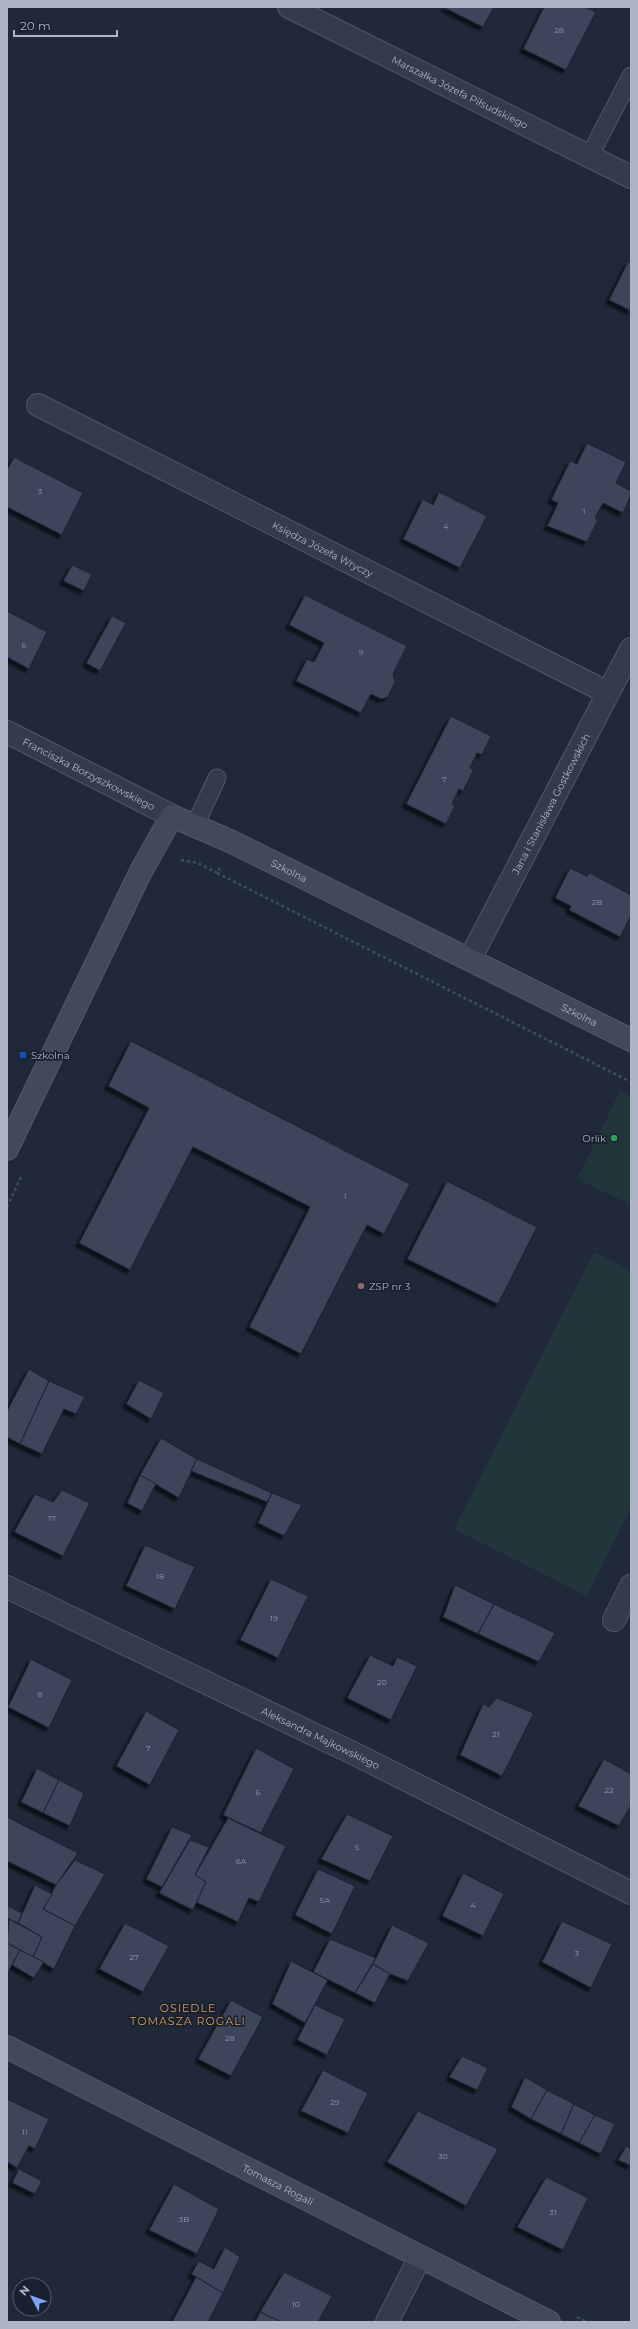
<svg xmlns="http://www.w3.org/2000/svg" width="638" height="2329" font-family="Montserrat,sans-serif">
<defs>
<filter id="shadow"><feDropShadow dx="-3.5" dy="3.5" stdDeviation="1" flood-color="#0009"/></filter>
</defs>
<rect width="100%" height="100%" fill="#20293a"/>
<g fill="#22353b">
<polygon points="620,1091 631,1096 631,1205 577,1179"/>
<polygon points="594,1252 631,1271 631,1508 587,1596 454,1529"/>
</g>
<g fill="#3c455a" stroke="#1b2231" filter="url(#shadow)">
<polygon points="443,7 494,7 483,27"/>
<polygon points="544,7 585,7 596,12 566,70 523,49"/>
<polygon points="628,262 631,263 631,311 609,300"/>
<polygon points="587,443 626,462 616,483 631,491 631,495 623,513 603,503 595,518 598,520 587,542 547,526 558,503 551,500 570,461 577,464"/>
<polygon points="14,457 83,493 62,535 7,507 7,470"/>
<polygon points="439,492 487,516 460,568 403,539 423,499 433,505"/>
<polygon points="72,565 92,574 84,591 63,581"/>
<polygon points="305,595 407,646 393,674 395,682 388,697 381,699 371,694 361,713 296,681 307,659 314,662 324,643 289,625"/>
<polygon points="7,611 47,632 29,669 7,657"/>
<polygon points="112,616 126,623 100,671 86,663"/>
<polygon points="451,716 491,736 482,755 477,753 470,768 474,769 463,791 459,789 452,804 455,806 446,824 406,804"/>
<polygon points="570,868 587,876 590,873 631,895 631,916 620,937 569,910 571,906 555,898"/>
<polygon points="131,1041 410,1184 384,1234 367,1225 301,1354 249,1327 310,1207 193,1147 130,1270 79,1243 149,1108 108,1086"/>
<polygon points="447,1181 537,1227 498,1304 407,1259"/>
<polygon points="29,1369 49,1381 20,1444 7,1437 7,1411"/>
<polygon points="139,1380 164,1393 151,1419 126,1404"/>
<polygon points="49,1381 85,1397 76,1414 64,1409 42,1454 20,1444"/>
<polygon points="161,1438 197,1459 179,1498 140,1475"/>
<polygon points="197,1459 272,1493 267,1502 191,1471"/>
<polygon points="140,1475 156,1484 142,1511 127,1503"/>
<polygon points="62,1490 90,1503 63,1556 14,1532 35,1494 53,1502"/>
<polygon points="272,1493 302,1505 284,1536 258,1523"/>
<polygon points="145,1545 195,1567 175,1609 126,1586"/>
<polygon points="271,1579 308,1596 278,1658 240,1640"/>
<polygon points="455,1585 494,1604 478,1634 443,1617"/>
<polygon points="494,1604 555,1633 539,1662 478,1634"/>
<polygon points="370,1655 393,1666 397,1657 417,1666 391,1720 347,1698"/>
<polygon points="31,1659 72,1680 49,1728 8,1707"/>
<polygon points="497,1698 534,1713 502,1776 460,1755 483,1704 489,1707"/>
<polygon points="146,1711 179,1730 150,1785 116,1766"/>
<polygon points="256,1748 294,1769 261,1833 223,1815"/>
<polygon points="604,1759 631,1774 631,1805 619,1826 578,1806"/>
<polygon points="37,1768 59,1780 43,1813 21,1802"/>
<polygon points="59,1780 84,1793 70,1826 43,1813"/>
<polygon points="347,1814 393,1836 370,1881 321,1859"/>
<polygon points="7,1817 78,1853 56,1885 7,1861"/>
<polygon points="228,1818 286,1846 259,1902 249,1898 238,1922 196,1902 206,1882 195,1875"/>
<polygon points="172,1827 192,1835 162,1887 146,1879"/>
<polygon points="190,1840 209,1847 195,1875 206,1882 193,1910 159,1893"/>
<polygon points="75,1860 105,1874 75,1926 43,1909 56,1885"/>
<polygon points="318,1869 355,1886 332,1934 295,1915"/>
<polygon points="463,1873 504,1894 483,1936 442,1916"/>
<polygon points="35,1885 52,1894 43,1909 75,1926 54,1969 33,1957 42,1937 18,1923"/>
<polygon points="8,1906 22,1913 18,1923 7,1918"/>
<polygon points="9,1919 42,1937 33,1957 7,1943"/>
<polygon points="562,1921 612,1944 591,1988 542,1962"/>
<polygon points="125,1923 169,1946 143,1992 99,1969"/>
<polygon points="392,1925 429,1943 408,1981 390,1974 373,1964"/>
<polygon points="330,1939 376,1958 355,1993 313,1972"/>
<polygon points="7,1943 20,1950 7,1974"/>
<polygon points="20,1950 44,1962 34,1978 12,1965"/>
<polygon points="291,1961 328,1980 305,2023 272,2004"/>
<polygon points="373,1964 390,1974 375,2003 355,1993"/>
<polygon points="231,2000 263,2017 231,2076 198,2059"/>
<polygon points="315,2005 345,2019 327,2055 297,2040"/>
<polygon points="462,2056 488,2068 477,2090 449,2077"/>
<polygon points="323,2070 368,2093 348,2133 301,2111"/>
<polygon points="525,2077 547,2090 531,2119 511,2107"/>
<polygon points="547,2090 574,2104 561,2134 531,2119"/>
<polygon points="7,2099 49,2119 35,2149 29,2146 17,2168 7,2162"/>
<polygon points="574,2104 595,2115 579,2143 561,2134"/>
<polygon points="418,2111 498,2149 466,2206 387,2162"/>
<polygon points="595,2115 615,2124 601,2154 579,2143"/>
<polygon points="626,2146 631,2148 631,2166 618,2160"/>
<polygon points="19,2169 42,2181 35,2194 12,2183"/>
<polygon points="546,2177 588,2198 563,2250 517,2227"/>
<polygon points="174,2184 219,2209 197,2254 149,2230"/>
<polygon points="225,2247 240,2257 223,2293 191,2274 199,2261 214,2269"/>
<polygon points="284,2272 332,2296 318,2322 281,2322 260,2312"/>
<polygon points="196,2277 223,2293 208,2322 172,2322"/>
<polygon points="260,2312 281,2322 255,2322"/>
</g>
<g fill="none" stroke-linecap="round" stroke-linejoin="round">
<g stroke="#525868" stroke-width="19">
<g id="lane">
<polyline points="589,157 631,76"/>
<polyline points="195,825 217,778"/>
</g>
</g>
<g stroke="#525868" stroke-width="24">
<g id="street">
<path id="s1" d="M 289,7 L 631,177"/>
<path id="s2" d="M 38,405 L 608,693"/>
<path id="s3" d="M 7,732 L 172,816"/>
<path id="s4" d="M 470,959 L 631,649"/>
<path id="s5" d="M 7,1587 L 361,1757 L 631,1893"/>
<polyline points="614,1620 631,1586"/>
<polyline points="387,2322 420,2257"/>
</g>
</g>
<g stroke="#525868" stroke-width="24">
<g id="secondary">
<path id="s6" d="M 7,1149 L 141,871 L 172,816 L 232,842 L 631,1040"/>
<path id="s7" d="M 7,2047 L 549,2322"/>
</g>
</g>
<g stroke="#3d5155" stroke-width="2.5" stroke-dasharray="3 3" stroke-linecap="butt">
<polyline points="181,860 198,863 217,873"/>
<polyline points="220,868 217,873 631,1082"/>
<polyline points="7,1207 22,1175"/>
<polyline points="577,2317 587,2322"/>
</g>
<use href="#lane" stroke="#343b4a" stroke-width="17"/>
<use href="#street" stroke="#343b4a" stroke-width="22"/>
<use href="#secondary" stroke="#42495d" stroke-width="22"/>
</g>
<rect fill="#1a4fb4" stroke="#19202f" stroke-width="1.5" x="19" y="1051" width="8" height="8" rx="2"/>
<circle fill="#2e9e5b" stroke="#19202f" stroke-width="1.5" cx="614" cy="1138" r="4"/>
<circle fill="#8d6e63" stroke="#19202f" stroke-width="1.5" cx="361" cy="1286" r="4"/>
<g text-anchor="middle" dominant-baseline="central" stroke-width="3.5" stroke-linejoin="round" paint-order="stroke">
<g font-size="8" fill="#9299ab">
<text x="559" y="30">28</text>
<text x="40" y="491">3</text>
<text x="584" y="511">1</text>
<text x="446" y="526">4</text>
<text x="24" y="645">6</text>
<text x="361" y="652">9</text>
<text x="444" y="779">7</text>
<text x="597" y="902">2B</text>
<text x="345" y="1196">1</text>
<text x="52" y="1518">17</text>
<text x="160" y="1576">18</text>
<text x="274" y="1618">19</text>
<text x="382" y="1682">20</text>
<text x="40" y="1694">8</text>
<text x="496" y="1734">21</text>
<text x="148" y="1748">7</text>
<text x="609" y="1790">22</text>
<text x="258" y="1792">6</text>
<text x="357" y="1847">5</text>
<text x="241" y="1861">6A</text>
<text x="325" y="1900">5A</text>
<text x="473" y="1905">4</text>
<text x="577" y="1953">3</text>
<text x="134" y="1957">27</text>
<text x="230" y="2038">28</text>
<text x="335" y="2102">29</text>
<text x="25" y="2132">11</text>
<text x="443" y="2156">30</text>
<text x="553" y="2212">31</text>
<text x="184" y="2219">3B</text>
<text x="296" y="2304">10</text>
</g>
<g font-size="10" fill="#afb5c6" stroke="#19202f">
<text stroke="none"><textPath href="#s1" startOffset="191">Marszałka Józefa Piłsudskiego</textPath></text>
<text stroke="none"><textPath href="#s2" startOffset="319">Księdza Józefa Wryczy</textPath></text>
<text stroke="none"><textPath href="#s3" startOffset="92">Franciszka Borzyszkowskiego</textPath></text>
<text stroke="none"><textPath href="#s4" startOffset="175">Jana i Stanisława Gostkowskich</textPath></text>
<text stroke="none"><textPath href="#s6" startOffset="501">Szkolna</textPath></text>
<text stroke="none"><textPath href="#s6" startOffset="825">Szkolna</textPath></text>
<text stroke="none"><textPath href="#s5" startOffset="348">Aleksandra Majkowskiego</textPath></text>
<text stroke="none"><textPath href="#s7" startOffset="304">Tomasza Rogali</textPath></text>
</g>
<g font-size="10" fill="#afb5c6" stroke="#19202f" text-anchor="start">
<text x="31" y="1055">Szkolna</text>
<text x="606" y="1138" text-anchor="end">Orlik</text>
<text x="369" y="1286">ZSP nr 3</text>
</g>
<g font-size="11" letter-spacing="1" fill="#d79c59" stroke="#19202f">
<text x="188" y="2008">OSIEDLE<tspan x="188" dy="13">TOMASZA ROGALI</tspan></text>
</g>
</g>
<rect width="638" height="2329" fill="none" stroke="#afb5c6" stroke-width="16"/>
<g transform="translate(32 2297) rotate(311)"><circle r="19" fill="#19202f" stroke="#555c6b"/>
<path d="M0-3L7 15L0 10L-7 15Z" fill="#7fa2fb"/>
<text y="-6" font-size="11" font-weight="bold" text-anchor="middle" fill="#afb5c6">N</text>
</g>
<path d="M14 30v6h103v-6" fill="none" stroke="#afb5c6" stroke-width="2"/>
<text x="20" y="30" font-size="12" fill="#afb5c6" stroke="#19202f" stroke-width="3" paint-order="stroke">20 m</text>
</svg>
